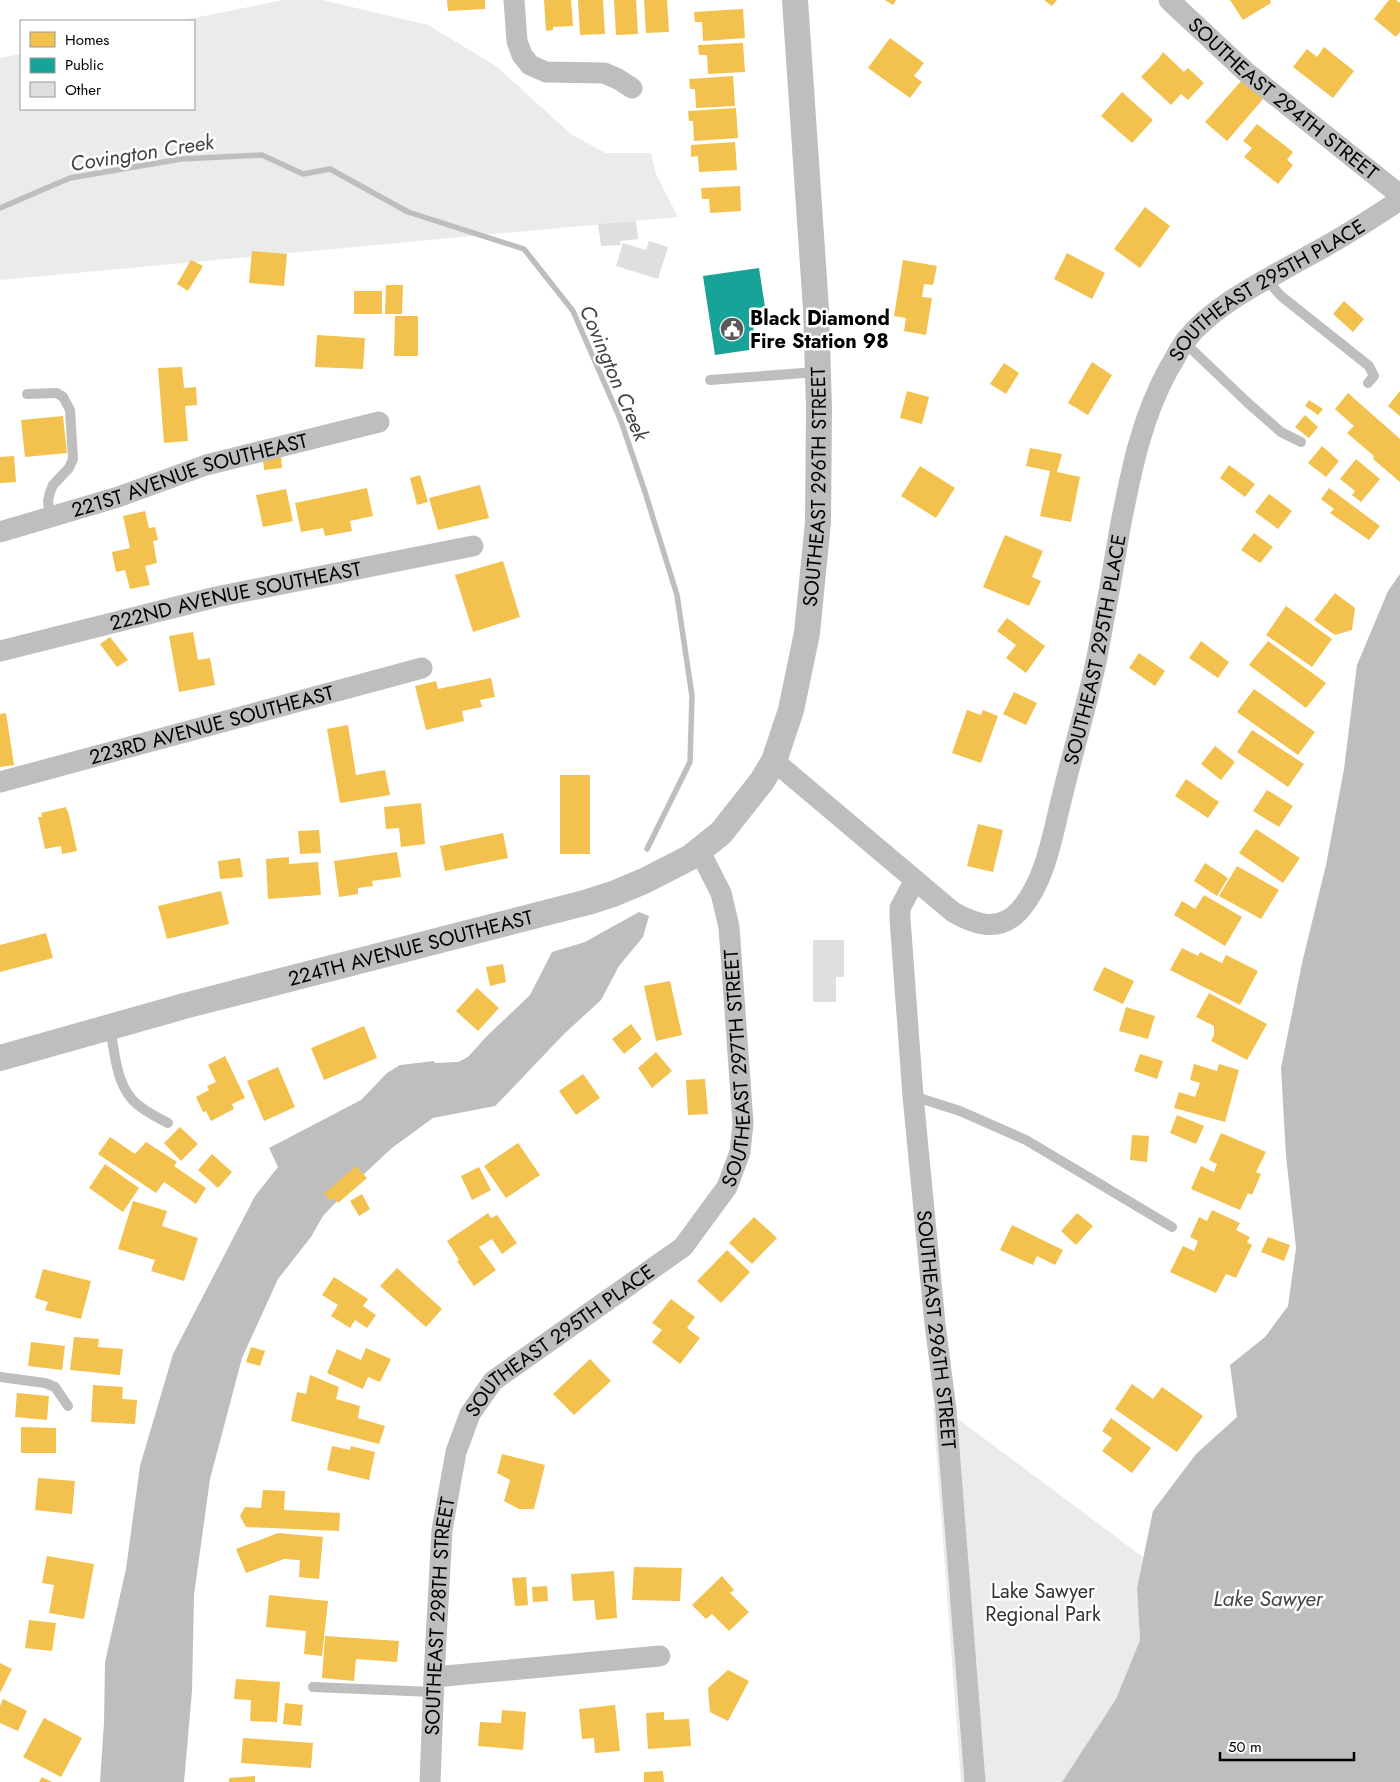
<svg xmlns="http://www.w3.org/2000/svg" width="1400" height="1782" font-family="Jost,sans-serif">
<rect width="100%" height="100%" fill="#fff"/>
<g fill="#ebebeb">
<polygon points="283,0 322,0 428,25 496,66 572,135 606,153 651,153 656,174 678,217 0,280 0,58 21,54 21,109 194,109 194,21 179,21"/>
<polygon points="933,1408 946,1410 1143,1557 1137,1588 1140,1640 1116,1699 1062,1782 961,1782"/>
</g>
<g fill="#bebebe">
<polygon points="1400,574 1400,1782 1062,1782 1116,1699 1140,1640 1137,1588 1153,1511 1196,1454 1237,1417 1230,1365 1265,1337 1288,1306 1296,1248 1286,1156 1281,1068 1302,963 1326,865 1344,769 1357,665 1388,591"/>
<polygon points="639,912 649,916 643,937 619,966 601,1000 564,1034 505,1096 495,1106 433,1118 392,1148 349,1188 323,1216 311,1237 278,1279 242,1358 210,1479 194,1595 192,1691 184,1782 100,1782 104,1723 105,1662 126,1569 140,1466 173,1354 255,1196 278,1167 269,1148 361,1100 387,1073 400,1065 434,1061 435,1063 458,1062 468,1057 487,1036 530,995 552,952 585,942"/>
</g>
<g fill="#f2c14e">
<polygon points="447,0 485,0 485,9 448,11"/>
<polygon points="544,0 571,0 573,26 553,27 553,30 546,31"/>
<polygon points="578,0 603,0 605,34 580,35"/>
<polygon points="614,0 636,0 638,34 616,35"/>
<polygon points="644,0 667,0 669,32 646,33"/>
<polygon points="885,0 896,0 893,5"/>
<polygon points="1044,0 1057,0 1052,6"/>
<polygon points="1230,0 1270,0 1271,3 1243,20"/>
<polygon points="1389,0 1396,0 1400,3 1400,32 1396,37 1374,19"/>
<polygon points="743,9 745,38 703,41 702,22 695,22 694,12"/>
<polygon points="890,38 924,63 914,76 922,82 910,98 868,68"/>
<polygon points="743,43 745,72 708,74 707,55 699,55 698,45"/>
<polygon points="1324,47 1354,71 1333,98 1293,67 1307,49 1317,57"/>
<polygon points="1163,52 1184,72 1188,68 1204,83 1188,100 1181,94 1171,105 1141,77 1159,58"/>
<polygon points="733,76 735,106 696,108 695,89 690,89 689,79"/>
<polygon points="1242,80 1263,99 1227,141 1205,122"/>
<polygon points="1122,92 1153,120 1132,143 1101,116"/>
<polygon points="736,108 738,138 694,141 693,121 689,121 688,111"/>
<polygon points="1257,124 1293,152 1287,160 1293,165 1278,184 1244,157 1252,148 1243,141"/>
<polygon points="735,142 737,170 699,172 698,156 691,157 691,145"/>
<polygon points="740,186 741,211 710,213 709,199 702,199 701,188"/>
<polygon points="1145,207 1170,226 1140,268 1114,249"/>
<polygon points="252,251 287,254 284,286 249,283"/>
<polygon points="1067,253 1105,273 1092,299 1054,279"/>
<polygon points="191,260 203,266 188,291 177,284"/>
<polygon points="903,260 937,266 933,285 924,284 922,297 932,298 926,335 904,331 906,318 894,316"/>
<polygon points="386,285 403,285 402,314 385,314"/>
<rect x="354" y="291" width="28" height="23"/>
<polygon points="1344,301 1364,319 1353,332 1333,314"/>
<polygon points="395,316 418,316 418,356 394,356"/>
<polygon points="317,335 365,338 363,369 315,367"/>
<polygon points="1092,362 1112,375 1088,415 1068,403"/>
<polygon points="1004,363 1019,373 1006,394 990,384"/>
<polygon points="182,367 184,388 196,387 197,405 185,406 188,441 164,443 158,368"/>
<polygon points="907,391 929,397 922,424 900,418"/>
<polygon points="1400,391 1400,416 1388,406"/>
<polygon points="1348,393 1400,439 1400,482 1373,459 1374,456 1347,433 1354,426 1335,409"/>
<polygon points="1309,400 1323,409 1318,415 1305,406"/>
<polygon points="1305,415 1318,427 1309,438 1295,427"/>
<polygon points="63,416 67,453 25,457 21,420"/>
<polygon points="1322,446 1339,461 1326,477 1308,463"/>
<polygon points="1030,448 1062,454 1057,472 1080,477 1071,522 1040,516 1050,471 1026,466"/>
<polygon points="14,456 16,482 0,483 0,457"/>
<polygon points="281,456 282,468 264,470 263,458"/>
<polygon points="1356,459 1380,479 1361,502 1352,495 1355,491 1340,479"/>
<polygon points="1229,465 1255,484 1245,497 1220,478"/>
<polygon points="920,466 955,488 936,518 901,496"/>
<polygon points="420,475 428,502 417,505 410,478"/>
<polygon points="480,485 489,518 438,530 429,498"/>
<polygon points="367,488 373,516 350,521 352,531 325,536 323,528 301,532 295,503"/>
<polygon points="1329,488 1380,526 1369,540 1330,513 1334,509 1321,499"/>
<polygon points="286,489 293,521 263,527 256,495"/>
<polygon points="1269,494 1292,511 1278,529 1255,512"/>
<polygon points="145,511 149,528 155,527 158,540 153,541 157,563 145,566 150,585 130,589 125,570 116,572 112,552 130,548 123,516"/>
<polygon points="1254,533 1273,547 1260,563 1241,550"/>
<polygon points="1005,535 1043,551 1032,577 1041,581 1029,606 983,587"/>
<polygon points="503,561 520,617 473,632 455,575"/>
<polygon points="1335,593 1355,608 1352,630 1335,635 1314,620"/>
<polygon points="1286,606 1332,639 1312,667 1266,635"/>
<polygon points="1007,618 1045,646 1026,673 1006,658 1016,645 997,631"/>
<polygon points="193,632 198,660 210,658 215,685 179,692 169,636"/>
<polygon points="110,637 128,660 117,667 100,644"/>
<polygon points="1201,641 1229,662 1218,678 1189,658"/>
<polygon points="1268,641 1326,683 1306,708 1249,665"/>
<polygon points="1139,653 1165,671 1155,686 1129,668"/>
<polygon points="491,678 495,697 480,700 482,707 462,711 464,721 426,730 415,686 436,681 438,689"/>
<polygon points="1254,689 1315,732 1298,755 1237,712"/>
<polygon points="1014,692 1037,703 1026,725 1003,714"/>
<polygon points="967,710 981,715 983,710 998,716 981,763 952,753"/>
<polygon points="6,713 14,765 0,767 0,714"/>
<polygon points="348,725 356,775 385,770 390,795 340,803 327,729"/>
<polygon points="1252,730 1304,764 1288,787 1237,752"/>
<polygon points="1215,746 1235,762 1221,780 1201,764"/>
<rect x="560" y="775" width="30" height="79"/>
<polygon points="1186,779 1219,802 1208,818 1175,796"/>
<polygon points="1267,790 1293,806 1279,827 1253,811"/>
<polygon points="421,803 425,844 401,847 399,828 386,829 384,807"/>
<polygon points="66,807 67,811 68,811 77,851 62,854 61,846 45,849 38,817 42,817 41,813"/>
<polygon points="978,824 1003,830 993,872 967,866"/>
<polygon points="1256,829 1300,858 1283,883 1239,853"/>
<polygon points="319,830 321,853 300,854 298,831"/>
<polygon points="503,833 508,858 445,871 440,846"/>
<polygon points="397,852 401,877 372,881 373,886 358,888 358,894 339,897 334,861"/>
<polygon points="289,857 289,864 318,862 321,895 268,899 266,859"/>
<polygon points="240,858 243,877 220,879 218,861"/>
<polygon points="1205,863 1228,878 1217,896 1194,881"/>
<polygon points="1237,866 1279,890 1261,919 1219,896"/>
<polygon points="221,891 229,924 167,939 158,906"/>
<polygon points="1204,895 1242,917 1225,946 1174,915 1182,901 1195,909"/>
<polygon points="46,933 53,958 0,972 0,945"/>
<polygon points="1182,948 1198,956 1200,952 1222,963 1226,955 1258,971 1240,1005 1170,970"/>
<polygon points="503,964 506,982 490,986 486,967"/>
<polygon points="1104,967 1134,981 1123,1004 1093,990"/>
<polygon points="670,981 682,1035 656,1041 644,986"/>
<polygon points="477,988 499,1008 478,1031 456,1011"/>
<polygon points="1209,993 1267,1024 1247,1060 1211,1041 1214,1035 1214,1026 1196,1017"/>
<polygon points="1126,1007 1155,1016 1148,1039 1119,1031"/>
<polygon points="631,1024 642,1039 624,1054 612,1039"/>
<polygon points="364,1026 377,1058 324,1080 311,1048"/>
<polygon points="656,1052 672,1071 652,1088 638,1068"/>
<polygon points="1140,1054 1163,1061 1157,1079 1134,1071"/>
<polygon points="225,1056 245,1098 232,1104 234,1109 211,1121 206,1111 203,1112 196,1097 209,1090 207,1086 216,1082 208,1065"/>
<polygon points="1194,1064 1217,1071 1219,1064 1239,1070 1225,1122 1174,1108 1179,1092 1195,1097 1200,1083 1190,1080"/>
<polygon points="278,1067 295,1107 264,1121 247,1081"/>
<polygon points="583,1074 600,1098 576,1115 559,1091"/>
<polygon points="705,1079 708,1114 688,1115 686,1080"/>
<polygon points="1177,1115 1204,1126 1196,1144 1170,1133"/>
<polygon points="180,1127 198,1144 181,1161 164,1143"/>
<polygon points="1221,1133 1266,1152 1256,1172 1261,1174 1252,1195 1248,1193 1240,1210 1191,1189 1201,1166 1214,1172 1217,1164 1209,1160"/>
<polygon points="1132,1135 1149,1136 1147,1162 1130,1160"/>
<polygon points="110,1137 135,1154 146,1142 177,1162 174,1166 206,1188 196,1204 164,1182 156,1193 98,1154"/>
<polygon points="518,1143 540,1175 506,1198 484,1166"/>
<polygon points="212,1154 232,1172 218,1188 198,1170"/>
<polygon points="105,1164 139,1188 123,1212 89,1188"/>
<polygon points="356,1166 367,1178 338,1203 334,1198 331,1201 324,1194"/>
<polygon points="479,1167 491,1190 472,1200 461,1176"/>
<polygon points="362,1194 370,1209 359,1216 350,1201"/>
<polygon points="133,1201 167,1211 162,1226 198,1238 184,1281 151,1271 155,1260 118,1249"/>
<polygon points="1212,1210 1240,1223 1236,1230 1250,1237 1247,1242 1252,1245 1236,1278 1226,1274 1216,1293 1170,1272 1183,1246 1194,1251 1198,1241 1190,1237 1199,1217 1207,1221"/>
<polygon points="488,1213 491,1218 497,1215 517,1243 502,1254 492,1239 479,1247 496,1270 474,1286 457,1261 459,1260 447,1241"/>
<polygon points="1077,1213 1093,1226 1076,1245 1061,1231"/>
<polygon points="754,1217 777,1238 752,1264 729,1243"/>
<polygon points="1012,1225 1063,1250 1055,1265 1037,1256 1033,1265 1000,1250"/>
<polygon points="1268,1237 1290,1245 1284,1261 1261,1252"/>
<polygon points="727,1250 750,1272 721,1303 697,1281"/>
<polygon points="397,1268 442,1309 426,1327 380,1286"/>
<polygon points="43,1269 91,1281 81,1319 45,1310 48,1302 35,1298"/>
<polygon points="334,1277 368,1299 363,1306 376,1315 367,1328 355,1320 350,1328 331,1316 338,1305 322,1295"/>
<polygon points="671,1299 695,1317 687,1328 700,1338 680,1364 652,1342 662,1330 652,1323"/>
<polygon points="74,1337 99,1339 98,1347 123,1349 120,1375 70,1370"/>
<polygon points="31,1342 65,1346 62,1370 28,1366"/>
<polygon points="251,1347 265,1351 260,1366 246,1362"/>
<polygon points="366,1348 391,1359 380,1382 368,1377 363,1389 327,1373 337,1349 361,1360"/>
<polygon points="590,1359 611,1381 574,1415 553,1394"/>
<polygon points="310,1375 339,1387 336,1399 360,1406 358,1418 385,1426 379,1444 291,1421 297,1392 306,1394"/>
<polygon points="1132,1384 1153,1399 1162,1387 1203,1416 1177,1452 1115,1409"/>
<polygon points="93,1385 123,1387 122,1399 137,1400 135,1424 91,1422"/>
<polygon points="17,1393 49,1396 47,1420 15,1417"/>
<polygon points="1111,1418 1151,1448 1132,1473 1102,1451 1112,1438 1102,1431"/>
<polygon points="21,1427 56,1428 56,1453 21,1453"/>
<polygon points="332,1446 350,1450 351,1446 375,1452 369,1480 327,1470"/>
<polygon points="502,1454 545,1465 534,1509 519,1509 504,1501 510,1480 497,1473"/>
<polygon points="38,1478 75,1481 72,1514 35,1510"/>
<polygon points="263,1490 285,1491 284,1510 340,1513 339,1531 246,1527 240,1516 245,1507 261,1508"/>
<polygon points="278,1533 323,1537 319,1579 299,1577 300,1560 284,1559 246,1573 236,1549"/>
<polygon points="47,1556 94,1564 84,1619 49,1613 54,1585 42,1583"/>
<polygon points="634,1567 682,1568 680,1601 632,1600"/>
<polygon points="614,1571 617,1618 596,1620 594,1600 573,1601 571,1574"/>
<polygon points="722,1576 734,1590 730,1593 749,1612 729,1631 712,1614 706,1619 692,1605"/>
<polygon points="526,1577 528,1605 515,1606 512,1578"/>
<polygon points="547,1586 548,1601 533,1602 532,1587"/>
<polygon points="269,1595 328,1601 322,1656 304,1654 306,1631 266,1627"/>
<polygon points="29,1620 56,1623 52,1651 25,1648"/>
<polygon points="325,1636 399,1641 397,1662 356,1659 354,1681 322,1678"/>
<polygon points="0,1663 12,1669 0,1693"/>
<polygon points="728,1670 749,1681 728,1721 710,1712 708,1688"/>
<polygon points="236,1679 280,1682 277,1722 250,1721 251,1700 234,1699"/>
<polygon points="3,1699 27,1711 18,1731 0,1723 0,1706"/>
<polygon points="285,1703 303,1705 301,1726 283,1724"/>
<polygon points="615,1705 620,1751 595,1753 594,1738 582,1739 579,1709"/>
<polygon points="502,1710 526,1712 523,1750 478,1746 480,1722 501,1723"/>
<polygon points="664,1712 664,1720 689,1719 691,1746 648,1749 646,1713"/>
<polygon points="44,1718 82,1738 61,1777 23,1757"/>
<polygon points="243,1738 313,1743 311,1768 241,1763"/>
<polygon points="663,1771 664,1782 644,1782 644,1772"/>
<polygon points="255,1776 255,1782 229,1782 229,1778"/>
<polygon points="42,1777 52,1782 39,1782"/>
</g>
<polygon fill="#17a398" points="759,268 765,307 751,309 756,349 715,355 703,276"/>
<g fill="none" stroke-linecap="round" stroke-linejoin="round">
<polyline stroke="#bebebe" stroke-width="5.5" points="0,208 70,178 181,159 262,155 303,174 330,169 408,212 524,249 573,311 621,421 645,492 677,595 692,696 690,762 647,849"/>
</g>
<g fill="#dfdfdf">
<polygon points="636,221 638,239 620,241 621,245 601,246 598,224"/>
<polygon points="649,241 668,247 658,279 616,266 623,243 646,250"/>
<polygon points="813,940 844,940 844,977 836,977 836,1002 813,1002"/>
</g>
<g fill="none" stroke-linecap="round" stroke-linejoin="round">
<g stroke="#bebebe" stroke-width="10">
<polyline points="1266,279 1281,296 1369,366 1374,376 1368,383"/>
<polyline points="1184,342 1249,404 1281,432 1301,442"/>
<polyline points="710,380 817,372"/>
<polyline points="27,394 57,393 63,397 70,410 73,459 69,468 53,485 50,492 48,501 50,518"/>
<path d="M 110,1028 C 115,1053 116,1088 138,1105 C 147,1112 158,1118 168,1123"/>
<polyline points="913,1096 960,1111 1026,1140 1172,1227"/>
<polyline points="0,1377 45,1383 55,1387 68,1406"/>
<polyline points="313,1687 433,1692"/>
</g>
<g stroke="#bebebe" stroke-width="21">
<polyline points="514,0 517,41 522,55 530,65 546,72 604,73 618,79 632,88"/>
<path id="s1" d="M 1169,0 L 1246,72 L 1400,195"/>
<path id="s2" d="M 0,532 L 118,497 L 206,465 L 379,422"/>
<path id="s3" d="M 0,651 L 216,597 L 473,546"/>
<path id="s4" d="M 774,761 L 953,912 C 976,925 1000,933 1020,910 C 1047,879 1053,831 1063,793 C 1074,747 1088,702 1097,657 C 1105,614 1113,571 1120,528 C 1131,472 1141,419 1169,368 C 1175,359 1179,349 1186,340 C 1214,304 1268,279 1308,256 C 1340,239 1370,220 1400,200"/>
<path id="s5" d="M 0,782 L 422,668"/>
<path id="s6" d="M 915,880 L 900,908 L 900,919 L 913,1096 L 935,1324 L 946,1410 L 975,1782"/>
<polyline points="434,1677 660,1656"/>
<path id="s7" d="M 430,1782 L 434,1677 L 442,1530 L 456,1452 L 470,1414 L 493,1381 L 683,1247 L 727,1187 L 740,1152 L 743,1123 L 729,927 L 721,893 L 699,850"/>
</g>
<path stroke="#bebebe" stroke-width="26" id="s8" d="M 0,1058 L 188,1005 L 588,902 L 613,894 L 644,881 L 691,857 L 721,833 L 762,781 L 774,761 L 791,710 L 807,633 L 818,522 L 819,408 L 816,309 L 795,0"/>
</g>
<defs>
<g id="civic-disc" transform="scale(1.25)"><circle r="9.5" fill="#595959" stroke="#fff"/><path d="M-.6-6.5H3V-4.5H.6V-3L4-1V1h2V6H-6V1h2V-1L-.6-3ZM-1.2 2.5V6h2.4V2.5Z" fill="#fff"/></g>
</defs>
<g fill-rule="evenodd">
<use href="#civic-disc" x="732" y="329"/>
</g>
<g text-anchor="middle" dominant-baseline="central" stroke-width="5" stroke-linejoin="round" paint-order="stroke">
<g font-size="20" fill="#000" stroke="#fff">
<text stroke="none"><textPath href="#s1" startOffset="151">SOUTHEAST 294TH STREET</textPath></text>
<text stroke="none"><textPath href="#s4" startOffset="1001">SOUTHEAST 295TH PLACE</textPath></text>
<text stroke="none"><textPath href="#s2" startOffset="198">221ST AVENUE SOUTHEAST</textPath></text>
<text stroke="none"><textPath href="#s8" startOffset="1128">SOUTHEAST 296TH STREET</textPath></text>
<text stroke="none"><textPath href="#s3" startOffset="242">222ND AVENUE SOUTHEAST</textPath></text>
<text stroke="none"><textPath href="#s4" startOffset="581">SOUTHEAST 295TH PLACE</textPath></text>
<text stroke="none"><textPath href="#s5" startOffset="219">223RD AVENUE SOUTHEAST</textPath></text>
<text stroke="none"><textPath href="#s8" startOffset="425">224TH AVENUE SOUTHEAST</textPath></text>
<text stroke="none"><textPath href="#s7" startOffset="840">SOUTHEAST 297TH STREET</textPath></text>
<text stroke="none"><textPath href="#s6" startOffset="455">SOUTHEAST 296TH STREET</textPath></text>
<text stroke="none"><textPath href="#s7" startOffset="489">SOUTHEAST 295TH PLACE</textPath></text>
<text stroke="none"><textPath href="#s7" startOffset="166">SOUTHEAST 298TH STREET</textPath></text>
</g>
<g font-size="20" font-weight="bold" fill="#000" stroke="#fff" text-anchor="start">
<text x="750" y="318">Black Diamond<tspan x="750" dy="23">Fire Station 98</tspan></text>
</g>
<g font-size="20" fill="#323232" stroke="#fff">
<text x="1043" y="1591">Lake Sawyer<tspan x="1043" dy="23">Regional Park</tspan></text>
</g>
<g font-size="21" font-style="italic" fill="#434343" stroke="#fff">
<text transform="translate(142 153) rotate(-9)">Covington Creek</text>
<text transform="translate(614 373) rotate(67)">Covington Creek</text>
<text x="1268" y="1599">Lake Sawyer</text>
</g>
</g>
<rect x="20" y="20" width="175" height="90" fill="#ffffff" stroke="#999999"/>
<rect x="30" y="32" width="25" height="15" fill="#f2c14e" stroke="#999999"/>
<text x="65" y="45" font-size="15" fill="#000000">Homes</text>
<rect x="30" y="58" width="25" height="15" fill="#17a398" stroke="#999999"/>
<text x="65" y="70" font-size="15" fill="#000000">Public</text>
<rect x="30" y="82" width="25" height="15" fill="#dfdfdf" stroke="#999999"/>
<text x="65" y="95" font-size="15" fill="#000000">Other</text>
<path d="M1220 1752v8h134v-8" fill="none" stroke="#000000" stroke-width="2.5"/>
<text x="1228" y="1752" font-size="15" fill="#000000" stroke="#ffffff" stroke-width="4" paint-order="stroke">50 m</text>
</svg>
